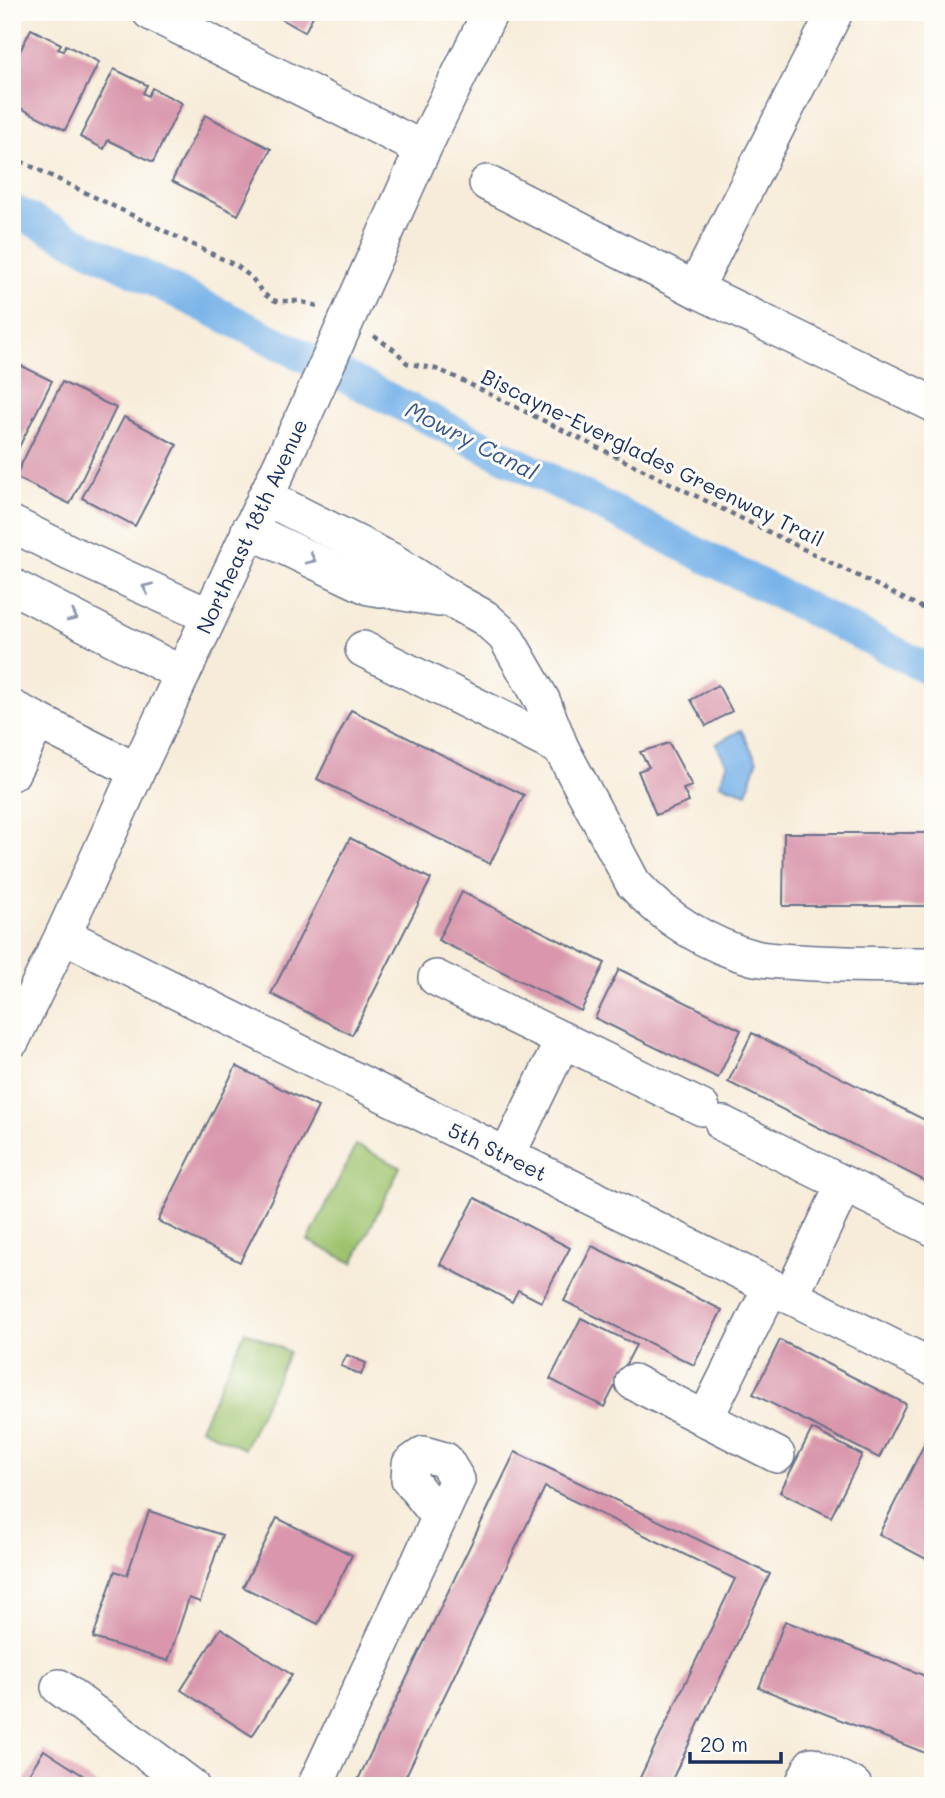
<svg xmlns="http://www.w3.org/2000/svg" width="945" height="1798" font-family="Mali,sans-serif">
<rect width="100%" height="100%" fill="#fdfcf7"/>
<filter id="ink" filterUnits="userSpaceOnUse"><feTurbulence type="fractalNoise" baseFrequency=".0143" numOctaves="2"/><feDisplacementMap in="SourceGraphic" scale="14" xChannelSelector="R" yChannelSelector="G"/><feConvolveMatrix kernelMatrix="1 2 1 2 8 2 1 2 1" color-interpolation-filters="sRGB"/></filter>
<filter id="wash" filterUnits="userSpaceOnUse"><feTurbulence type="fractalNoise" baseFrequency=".00686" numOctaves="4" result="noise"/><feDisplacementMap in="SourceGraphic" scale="28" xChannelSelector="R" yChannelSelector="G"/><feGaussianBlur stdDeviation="1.57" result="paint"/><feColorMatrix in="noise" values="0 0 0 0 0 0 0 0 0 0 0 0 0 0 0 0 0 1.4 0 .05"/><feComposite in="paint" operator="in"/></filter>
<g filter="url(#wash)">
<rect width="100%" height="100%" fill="#f7ecd9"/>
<g fill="#9dc36d" stroke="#5c7966" stroke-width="2">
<polygon points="356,1145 400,1167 353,1263 308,1241"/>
<polygon points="245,1331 289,1352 244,1449 200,1428"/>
</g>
<polygon fill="#78b3e9" stroke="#4a71a4" stroke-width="2" points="741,730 757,761 747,793 720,784 727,764 716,744"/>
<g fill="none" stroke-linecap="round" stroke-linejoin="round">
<polyline stroke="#78b3e9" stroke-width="32" points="12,210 933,671"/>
</g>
<g id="blocks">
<g fill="#d996ac">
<polygon points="269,12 315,12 305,32"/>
<polygon points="31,29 61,44 58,49 63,51 66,45 99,62 65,130 12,104 12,67"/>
<polygon points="114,69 147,85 143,93 148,96 152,88 182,103 153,162 108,140 104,149 80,137"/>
<polygon points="205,115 271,149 238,215 172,181"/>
<polygon points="12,361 52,381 12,461"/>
<polygon points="62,382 116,408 70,504 15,477"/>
<polygon points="124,417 177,445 135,526 82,498"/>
<polygon points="718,685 732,711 706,726 691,700"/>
<polygon points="351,710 524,795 490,864 317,779"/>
<polygon points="669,743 692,786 683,789 689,802 656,815 638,771 649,767 640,752"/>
<polygon points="784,833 933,833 933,906 783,906"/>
<polygon points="350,838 431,879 352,1035 271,994"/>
<polygon points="462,892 605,963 581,1011 438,940"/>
<polygon points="619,969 741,1030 718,1078 595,1018"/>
<polygon points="752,1033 933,1124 933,1185 728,1082"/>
<polygon points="236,1066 318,1107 240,1262 158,1221"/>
<polygon points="475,1198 570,1248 541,1302 518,1290 512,1302 440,1264"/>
<polygon points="592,1246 722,1310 694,1365 564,1301"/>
<polygon points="581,1318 636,1345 604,1407 550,1379"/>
<polygon points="780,1340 906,1404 879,1458 753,1394"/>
<polygon points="347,1355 366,1363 361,1375 341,1366"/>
<polygon points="933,1427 933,1546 926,1559 879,1534"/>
<polygon points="812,1429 862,1455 831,1517 780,1492"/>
<polygon points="515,1452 770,1574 669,1786 636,1786 735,1579 545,1487 401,1786 355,1786"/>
<polygon points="149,1511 222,1535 200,1602 189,1598 168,1661 93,1638 115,1571 127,1575"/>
<polygon points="277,1518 352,1555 318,1624 243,1587"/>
<polygon points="785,1621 933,1679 933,1756 759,1688"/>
<polygon points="221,1628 292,1675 252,1736 181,1690"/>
<polygon points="44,1750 99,1786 21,1786"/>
</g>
</g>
</g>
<g filter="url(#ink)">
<use href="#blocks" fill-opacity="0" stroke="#687189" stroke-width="2"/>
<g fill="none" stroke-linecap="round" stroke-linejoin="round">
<g stroke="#687189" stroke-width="38">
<g id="minor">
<polyline points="150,12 423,149"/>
<polyline points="835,12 695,289 933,404"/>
<polyline points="487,183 695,289"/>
<path d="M 265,497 L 392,561 L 456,602 L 485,618 L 505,636 L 542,700 L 561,748 L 633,883 C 664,918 709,946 755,958 C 769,961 784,961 798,962 C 843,965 888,965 933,965"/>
<polyline points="12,524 70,553 209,616"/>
<polyline points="249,530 369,587 439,599"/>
<polyline points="12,586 182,674"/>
<polyline points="363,649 561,748"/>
<polyline points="12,708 38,721 12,773"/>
<polyline points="38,721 137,771"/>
<polyline points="63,935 933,1367"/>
<polyline points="436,978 702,1108"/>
<polyline points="12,1040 63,935 137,771 306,411 423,149 490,12"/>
<polyline points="723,1124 933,1228"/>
<polyline points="507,1156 563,1040"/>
<polyline points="791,1296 844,1184"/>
<polyline points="633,1382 777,1455"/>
<polyline points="705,1419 771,1287"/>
<polyline points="59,1687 191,1786"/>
<polyline points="315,1786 457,1480 445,1460 424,1454 410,1464 409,1479 439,1517"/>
<polyline points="802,1786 812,1765 854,1786"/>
</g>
</g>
<g stroke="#687189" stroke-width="4.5" stroke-dasharray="5 5" stroke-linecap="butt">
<polyline points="12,157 237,266 252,278 262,292 269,298 276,301 298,301 318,306"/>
<polyline points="374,336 396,351 407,363 436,369 449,374 933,613"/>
</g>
<use href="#minor" stroke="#fff" stroke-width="35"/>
</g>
<defs><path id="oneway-chevron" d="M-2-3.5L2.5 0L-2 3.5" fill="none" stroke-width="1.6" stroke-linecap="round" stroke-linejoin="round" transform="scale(1.75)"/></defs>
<g stroke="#8d97ae">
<use href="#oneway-chevron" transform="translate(311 559) rotate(25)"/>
<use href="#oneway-chevron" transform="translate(147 588) rotate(-156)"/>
<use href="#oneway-chevron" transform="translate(73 617) rotate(27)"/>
</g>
</g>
<g text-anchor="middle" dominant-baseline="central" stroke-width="6" stroke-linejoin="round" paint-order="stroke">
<g font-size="21" fill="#1b2f5e" stroke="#fdfcf7">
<text transform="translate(653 457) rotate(26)">Biscayne-Everglades Greenway Trail</text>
<text transform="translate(251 526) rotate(-65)">Northeast 18th Avenue</text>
<text transform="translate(498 1151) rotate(26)">5th Street</text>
</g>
<g font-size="23" font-style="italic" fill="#375788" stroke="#fdfcf7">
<text transform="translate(472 440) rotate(27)">Mowry Canal</text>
</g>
</g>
<rect width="945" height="1798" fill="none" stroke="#fdfcf7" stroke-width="42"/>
<path d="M690 1752v10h91v-10" fill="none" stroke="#1b2f5e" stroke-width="3.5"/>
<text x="700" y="1752" font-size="21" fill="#1b2f5e" stroke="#fdfcf7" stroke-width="5" paint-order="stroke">20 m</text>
</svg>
